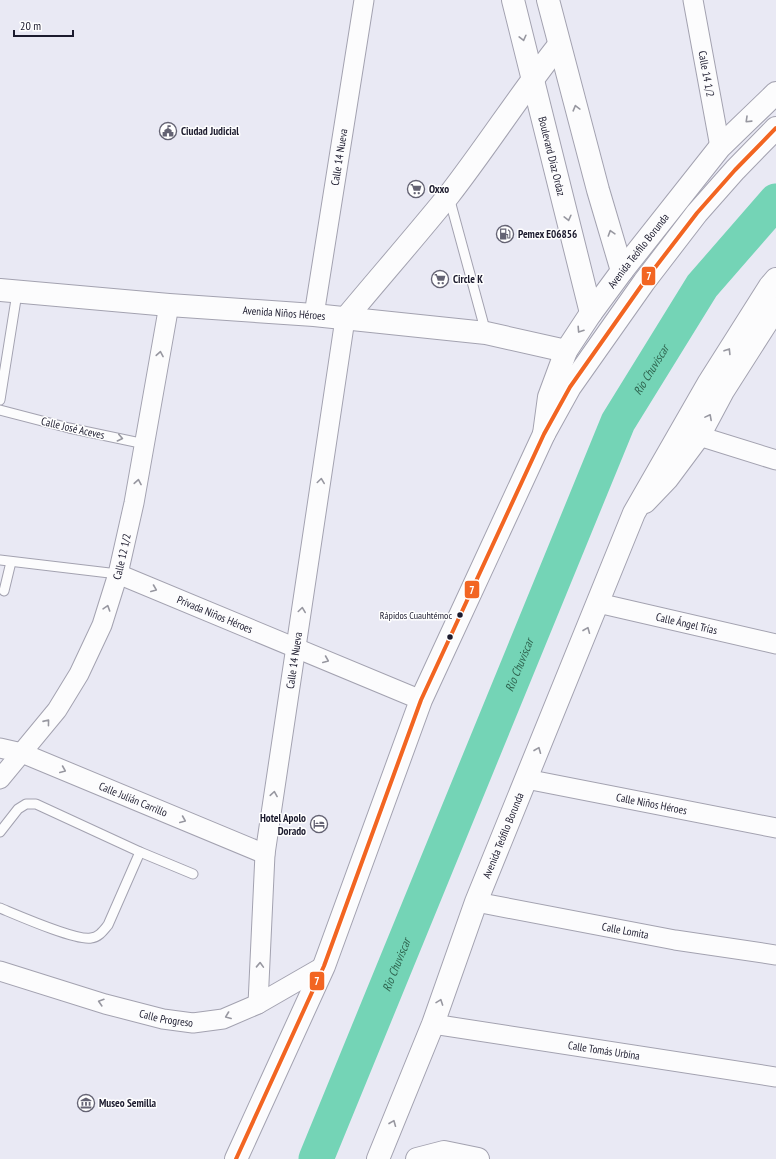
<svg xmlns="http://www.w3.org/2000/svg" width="776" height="1159" font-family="'PT Sans Narrow',sans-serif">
<rect width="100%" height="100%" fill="#e9e9f4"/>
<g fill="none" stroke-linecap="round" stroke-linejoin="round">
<path stroke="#74d4b6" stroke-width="35" id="s1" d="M 316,1159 L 618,422 L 702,286 L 776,201"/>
<g stroke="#a3a2b0" stroke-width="11">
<g id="service">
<polyline points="449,197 486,333"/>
<polyline points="0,400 17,293"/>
<polyline points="0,410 69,428 145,444"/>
<polyline points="0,560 118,574"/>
<polyline points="4,591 11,562"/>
<polyline points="0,832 18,809 26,804 36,804 140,852 193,874"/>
<path d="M 0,908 C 17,915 76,941 91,938 C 99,937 103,931 108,925 L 140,852"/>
</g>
</g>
<g stroke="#a3a2b0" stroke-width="21">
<g id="minor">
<path id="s2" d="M 693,0 L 720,147"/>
<path id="s3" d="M 314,315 L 364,0"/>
<polyline points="699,436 776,460"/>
<path id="s4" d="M 118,574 L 421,700"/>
<path id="s5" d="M 598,603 L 776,644"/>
<path id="s6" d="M 0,748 L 22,753 L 265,854"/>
<path id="s7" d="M 0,779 L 57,710 L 79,674 L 102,625 L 118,574 L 134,503 L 169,305"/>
<path id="s8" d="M 526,779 L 776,828"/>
<path id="s9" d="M 476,902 L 675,940 L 776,955"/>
<path id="s10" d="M 0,971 L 105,1004 L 163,1019 L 193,1023 L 223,1019 L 258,1004 L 324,966"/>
<path id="s11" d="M 258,1004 L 265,854 L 345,319"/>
<path id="s12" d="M 433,1024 L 776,1077"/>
</g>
</g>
<g stroke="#a3a2b0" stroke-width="24">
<polyline id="tertiary" points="417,1159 444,1152 478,1159"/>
</g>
<g stroke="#a3a2b0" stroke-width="24">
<g id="secondary">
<path id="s13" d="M 513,0 L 591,313"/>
<polyline points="548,0 598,190 622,271"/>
<path id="s14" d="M 0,290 L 169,305 L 314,315 L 486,333 L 566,351"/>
<path d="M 345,319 C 379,278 415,237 449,195 C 487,146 520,94 559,45"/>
<path id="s15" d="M 544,434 L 549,397 L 566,351 L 591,313 L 622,271 L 720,147 L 776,93"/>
<polyline points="645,502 667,479 699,436 723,391 776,308"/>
</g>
</g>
<g stroke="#a3a2b0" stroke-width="24">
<g id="primary">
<polyline points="236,1159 324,966 421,700 544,434 570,387 644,282 697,213 735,170 776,128"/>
<path id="s16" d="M 378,1159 L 433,1024 L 476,902 L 634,513 L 708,384 L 770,286 L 776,279"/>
</g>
</g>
<use href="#service" stroke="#fcfcfd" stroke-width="9"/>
<use href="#minor" stroke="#fcfcfd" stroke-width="19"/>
<use href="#tertiary" stroke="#fcfcfd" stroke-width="22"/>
<use href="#secondary" stroke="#fcfcfd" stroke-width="22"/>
<use href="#primary" stroke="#fcfcfd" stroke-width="22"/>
<g stroke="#fff" stroke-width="7">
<polyline id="bus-1" points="236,1159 324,966 421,700 544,434 570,387 644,282 697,213 735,170 776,128"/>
</g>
<use href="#bus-1" stroke="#f26522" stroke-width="4"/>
</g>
<defs><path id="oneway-chevron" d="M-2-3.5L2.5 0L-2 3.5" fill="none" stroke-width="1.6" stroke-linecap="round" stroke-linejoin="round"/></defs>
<g stroke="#9797a0">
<use href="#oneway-chevron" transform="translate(523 38) rotate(76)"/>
<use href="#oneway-chevron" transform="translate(576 108) rotate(-105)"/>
<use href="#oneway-chevron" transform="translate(748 120) rotate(136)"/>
<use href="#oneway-chevron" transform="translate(568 218) rotate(76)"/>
<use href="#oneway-chevron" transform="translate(611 233) rotate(-107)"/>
<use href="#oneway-chevron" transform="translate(580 330) rotate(123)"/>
<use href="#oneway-chevron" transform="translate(728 351) rotate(-58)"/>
<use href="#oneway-chevron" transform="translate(160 354) rotate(-80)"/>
<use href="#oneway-chevron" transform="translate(709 417) rotate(-62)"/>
<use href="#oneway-chevron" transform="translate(120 438) rotate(12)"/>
<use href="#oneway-chevron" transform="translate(321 481) rotate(-82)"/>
<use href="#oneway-chevron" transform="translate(138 482) rotate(-80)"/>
<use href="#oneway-chevron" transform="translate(154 589) rotate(22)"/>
<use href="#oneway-chevron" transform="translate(107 608) rotate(-72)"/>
<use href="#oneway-chevron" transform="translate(302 610) rotate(-82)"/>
<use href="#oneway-chevron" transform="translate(587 630) rotate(-68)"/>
<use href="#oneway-chevron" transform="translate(326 660) rotate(23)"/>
<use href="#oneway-chevron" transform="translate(47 722) rotate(-51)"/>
<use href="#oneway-chevron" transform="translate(538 750) rotate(-68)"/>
<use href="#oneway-chevron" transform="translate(63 770) rotate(23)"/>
<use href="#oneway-chevron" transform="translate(274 794) rotate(-81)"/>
<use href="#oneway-chevron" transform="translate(183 820) rotate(23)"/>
<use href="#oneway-chevron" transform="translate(260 965) rotate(-88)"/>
<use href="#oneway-chevron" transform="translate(101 1002) rotate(-163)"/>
<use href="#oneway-chevron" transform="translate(440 1002) rotate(-70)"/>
<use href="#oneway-chevron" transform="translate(228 1016) rotate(159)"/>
<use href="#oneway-chevron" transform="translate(393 1123) rotate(-68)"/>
</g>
<defs>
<g id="civic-ring" transform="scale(0.9)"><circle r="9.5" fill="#fff" stroke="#646373" stroke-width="1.5"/><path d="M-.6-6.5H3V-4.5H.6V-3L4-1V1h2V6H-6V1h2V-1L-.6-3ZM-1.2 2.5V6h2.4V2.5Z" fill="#646373"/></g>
<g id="supermarket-ring" transform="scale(0.9)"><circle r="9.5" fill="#fff" stroke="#646373" stroke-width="1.5"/><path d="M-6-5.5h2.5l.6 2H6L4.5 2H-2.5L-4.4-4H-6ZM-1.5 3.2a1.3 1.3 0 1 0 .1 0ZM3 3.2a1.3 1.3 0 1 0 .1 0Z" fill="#646373"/></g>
<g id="fuel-ring" transform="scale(0.9)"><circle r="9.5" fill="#fff" stroke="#646373" stroke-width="1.5"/><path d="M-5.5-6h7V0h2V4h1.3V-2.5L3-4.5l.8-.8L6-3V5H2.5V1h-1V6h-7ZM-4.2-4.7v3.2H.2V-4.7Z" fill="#646373"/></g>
<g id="hotel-ring" transform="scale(0.9)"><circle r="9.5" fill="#fff" stroke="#646373" stroke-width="1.5"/><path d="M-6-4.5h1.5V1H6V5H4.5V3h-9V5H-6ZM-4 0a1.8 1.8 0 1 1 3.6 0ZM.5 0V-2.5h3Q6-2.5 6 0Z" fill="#646373"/></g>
<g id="museum-ring" transform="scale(0.9)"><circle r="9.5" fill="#fff" stroke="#646373" stroke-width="1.5"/><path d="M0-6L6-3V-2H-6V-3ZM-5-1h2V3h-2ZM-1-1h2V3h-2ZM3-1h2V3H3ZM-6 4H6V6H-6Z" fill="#646373"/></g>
</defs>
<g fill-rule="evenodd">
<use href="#civic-ring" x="168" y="131"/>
<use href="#supermarket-ring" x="416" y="189"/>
<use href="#fuel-ring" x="505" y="234"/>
<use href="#supermarket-ring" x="440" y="279"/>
<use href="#hotel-ring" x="319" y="824"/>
<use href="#museum-ring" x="86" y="1103"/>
</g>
<g fill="#1c1b2e" stroke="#fff" stroke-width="1.5">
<circle cx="460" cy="615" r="3.5"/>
<circle cx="450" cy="637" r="3.5"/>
</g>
<g text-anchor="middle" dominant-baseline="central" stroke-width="3" stroke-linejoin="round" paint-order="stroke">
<g font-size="10" fill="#1c1b2e" stroke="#fff" text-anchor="end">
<text x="452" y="615">Rápidos Cuauhtémoc</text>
</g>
<g font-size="11" fill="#1c1b2e" stroke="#fff">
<text stroke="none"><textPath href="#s2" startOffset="75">Calle 14 1/2</textPath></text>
<text stroke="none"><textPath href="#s13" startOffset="161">Boulevard Díaz Ordaz</textPath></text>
<text stroke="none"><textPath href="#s3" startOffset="160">Calle 14 Nueva</textPath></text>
<text stroke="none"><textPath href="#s15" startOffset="210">Avenida Teófilo Borunda</textPath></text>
<text stroke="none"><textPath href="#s14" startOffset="285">Avenida Niños Héroes</textPath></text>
<text transform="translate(73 428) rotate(13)">Calle José Aceves</text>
<text stroke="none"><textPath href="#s7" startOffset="257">Calle 12 1/2</textPath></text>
<text stroke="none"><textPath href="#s4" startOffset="105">Privada Niños Héroes</textPath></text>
<text stroke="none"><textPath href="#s5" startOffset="91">Calle Ángel Trías</textPath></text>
<text stroke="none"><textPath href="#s11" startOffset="346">Calle 14 Nueva</textPath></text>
<text stroke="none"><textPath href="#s6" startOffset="143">Calle Julián Carrillo</textPath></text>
<text stroke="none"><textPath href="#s8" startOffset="128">Calle Niños Héroes</textPath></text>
<text stroke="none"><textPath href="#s16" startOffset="347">Avenida Teófilo Borunda</textPath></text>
<text stroke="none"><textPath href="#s9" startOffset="152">Calle Lomita</textPath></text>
<text stroke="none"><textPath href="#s10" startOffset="173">Calle Progreso</textPath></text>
<text stroke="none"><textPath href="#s12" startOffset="173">Calle Tomás Urbina</textPath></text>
</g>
<g font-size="11" font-weight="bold" fill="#1c1b2e" stroke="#fff" text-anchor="start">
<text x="181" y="131">Ciudad Judicial</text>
<text x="429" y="189">Oxxo</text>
<text x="518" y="234">Pemex E06856</text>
<text x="453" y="279">Circle K</text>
<text x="306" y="818" text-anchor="end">Hotel Apolo<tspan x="306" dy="13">Dorado</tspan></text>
<text x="99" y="1103">Museo Semilla</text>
</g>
<g font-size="12" font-style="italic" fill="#2f644f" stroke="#fff">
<text stroke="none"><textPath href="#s1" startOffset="858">Rio Chuviscar</textPath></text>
<text stroke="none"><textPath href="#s1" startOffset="534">Rio Chuviscar</textPath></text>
<text stroke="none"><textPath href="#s1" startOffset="210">Rio Chuviscar</textPath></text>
</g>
</g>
<g stroke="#fff" stroke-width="1.5">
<rect x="641" y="266" width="15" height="20" rx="4" fill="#f26522"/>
<rect x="464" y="580" width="16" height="19" rx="4" fill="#f26522"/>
<rect x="309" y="971" width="16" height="20" rx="4" fill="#f26522"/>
</g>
<g font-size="11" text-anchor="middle" font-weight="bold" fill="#fff">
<text x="649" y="280">7</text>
<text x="472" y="594">7</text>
<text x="317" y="985">7</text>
</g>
<path d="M14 30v6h59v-6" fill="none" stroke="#1c1b2e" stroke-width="2"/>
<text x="20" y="30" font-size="12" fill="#1c1b2e" stroke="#ffffff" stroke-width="3" paint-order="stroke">20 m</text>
</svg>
